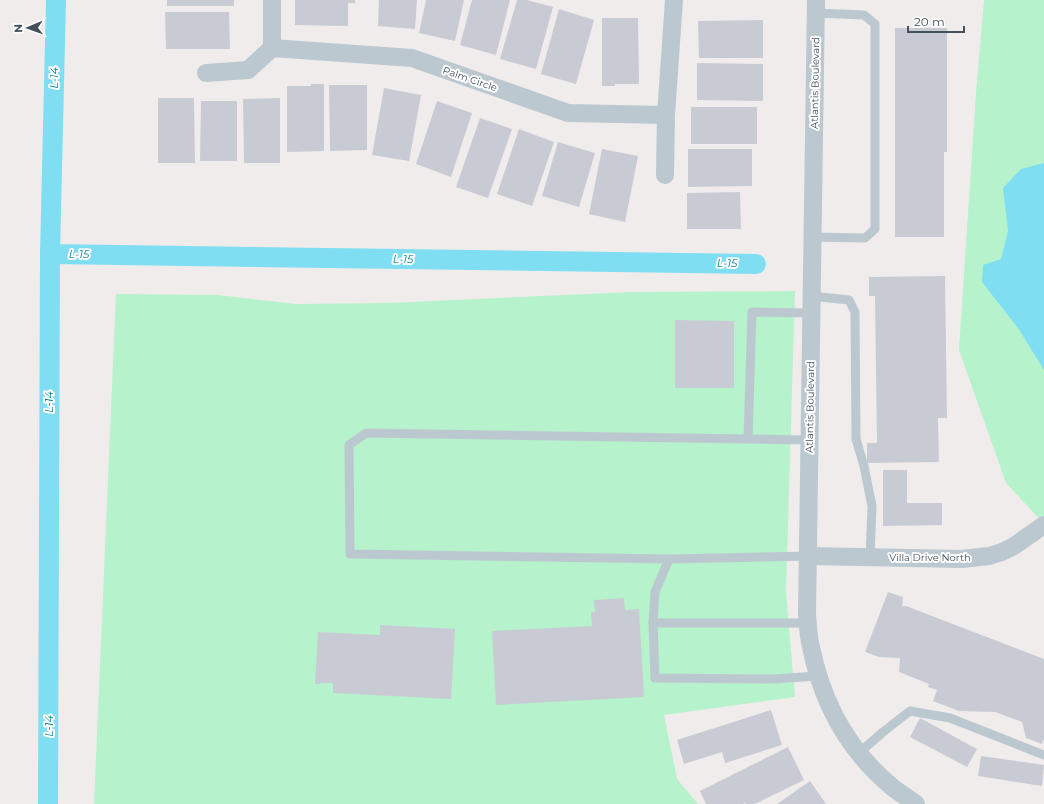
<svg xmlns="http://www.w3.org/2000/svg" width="1044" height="804" font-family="Montserrat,sans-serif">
<rect width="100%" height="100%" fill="#f0ecec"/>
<g fill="#b6f2cb">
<polygon points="984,0 1044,0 1044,524 1006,483 959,350 976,93"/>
<polygon points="795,291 786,591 795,697 664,715 677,779 698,804 94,804 116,294 218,295 296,304 388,303 632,292"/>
</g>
<polygon fill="#80def2" points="1044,163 1044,370 1018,328 982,282 983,265 1001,259 1008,231 1003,188 1021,169"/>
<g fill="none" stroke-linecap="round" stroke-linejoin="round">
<g stroke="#80def2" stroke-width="20">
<polyline points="50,254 756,264"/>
<polyline points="48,804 50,254 56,0"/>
</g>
</g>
<g fill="#c8cbd3">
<rect x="167" y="0" width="67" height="6"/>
<polygon points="295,0 355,0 355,3 348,3 348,26 295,25"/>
<polygon points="379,0 417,0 415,29 378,26"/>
<polygon points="426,0 464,0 455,41 419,33"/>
<polygon points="472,0 510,0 496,55 460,45"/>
<polygon points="517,0 527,0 553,7 536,69 500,59"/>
<polygon points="559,9 594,20 576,84 541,74"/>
<polygon points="165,12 229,12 230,49 166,49"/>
<polygon points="602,18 638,18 639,84 615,84 615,86 602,86"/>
<polygon points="763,20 763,58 699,58 698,21"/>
<polygon points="895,28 947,28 947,152 944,152 944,237 895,237"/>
<polygon points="697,63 763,64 763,101 697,100"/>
<polygon points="311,84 324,84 324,151 287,152 287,86 311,86"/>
<polygon points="329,85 367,85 367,150 330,151"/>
<polygon points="384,88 421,95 409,161 372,155"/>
<polygon points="158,98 194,98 195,163 158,163"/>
<polygon points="280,98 280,163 244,163 243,99"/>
<polygon points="201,101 237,101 237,161 200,161"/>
<polygon points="437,101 472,113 451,177 416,164"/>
<rect x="691" y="107" width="66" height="37"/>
<polygon points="480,118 512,129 488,198 456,187"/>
<polygon points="519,129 554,142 532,206 497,194"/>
<polygon points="558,142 595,153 579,207 542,196"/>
<polygon points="602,149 638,156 625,222 589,214"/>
<polygon points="688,149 752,149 752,186 688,187"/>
<polygon points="740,192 741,229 687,229 687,193"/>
<polygon points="945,276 947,418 938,418 939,462 867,463 867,443 877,443 875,296 869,296 869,277"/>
<polygon points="675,320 734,321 734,388 675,388"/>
<polygon points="883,470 907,470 907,503 942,503 942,525 883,526"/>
<polygon points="888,592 903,597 902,606 906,606 1044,659 1044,740 1043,740 1042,744 1026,738 1022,722 995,712 959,711 933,701 937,690 928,687 929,684 899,672 900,658 879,657 865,652"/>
<polygon points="624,598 625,610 639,609 644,697 496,705 492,631 592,626 591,612 595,612 594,600"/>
<polygon points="380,625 455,629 451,699 333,693 333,683 320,683 320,684 315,684 318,632 380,635"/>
<polygon points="771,710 782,745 725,763 722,752 684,764 677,740"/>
<polygon points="920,718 977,749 967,767 910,737"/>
<polygon points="788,747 804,780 755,804 746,804 745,803 743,804 706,804 700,791"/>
<polygon points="981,756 1044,765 1042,786 978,776"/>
<polygon points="810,781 826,804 777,804"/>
</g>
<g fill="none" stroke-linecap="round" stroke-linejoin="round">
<g stroke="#bbc8d0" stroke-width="9">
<polyline points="812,237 865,238 875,229 875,24 864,15 816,13"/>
<polyline points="811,296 849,300 855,312 856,439 864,466 872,506 870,557"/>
<polyline points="748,439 752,312 811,313"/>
<polyline points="669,559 350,554 349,445 366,433 809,440"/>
<polyline points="653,623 655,592 669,559 808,556"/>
<polyline points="808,623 653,623 655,678 773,679 818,676"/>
<polyline points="859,753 883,732 910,711 950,718 1044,755"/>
</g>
<g stroke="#bbc8d0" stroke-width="18">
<path d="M 816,0 L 807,613 C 808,624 808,636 811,647 C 822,702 848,750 891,786 C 899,793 908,798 916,804"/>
<polyline points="272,48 412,58 568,113 666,115"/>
<polyline points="206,73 248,70 272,48 272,0"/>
<polyline points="665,175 666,115 674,0"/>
<polyline points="808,556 962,559 989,556 1002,552 1014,546 1044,525"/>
</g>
</g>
<g text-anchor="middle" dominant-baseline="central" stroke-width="4" stroke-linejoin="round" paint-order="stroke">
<g font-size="10" fill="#43515b" stroke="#fff">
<text transform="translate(470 79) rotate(19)">Palm Circle</text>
<text transform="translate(815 83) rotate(-89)">Atlantis Boulevard</text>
<text transform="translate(810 407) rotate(-89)">Atlantis Boulevard</text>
<text x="930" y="557">Villa Drive North</text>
</g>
<g font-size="11" font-style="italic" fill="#047e98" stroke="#fff">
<text transform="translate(54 78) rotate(-89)">L-14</text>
<text transform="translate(79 254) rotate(1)">L-15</text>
<text transform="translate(403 259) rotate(1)">L-15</text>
<text transform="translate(727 263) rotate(1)">L-15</text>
<text transform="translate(49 402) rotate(-90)">L-14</text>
<text transform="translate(49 726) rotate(-90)">L-14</text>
</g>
</g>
<g transform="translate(28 28) rotate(268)" stroke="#ffffff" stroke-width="3" paint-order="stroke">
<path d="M0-3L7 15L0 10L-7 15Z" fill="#43515b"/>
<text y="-6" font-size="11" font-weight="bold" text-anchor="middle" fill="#43515b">N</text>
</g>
<path d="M908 26v6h56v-6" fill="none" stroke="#43515b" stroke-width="2"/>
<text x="914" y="26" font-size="12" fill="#43515b" stroke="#ffffff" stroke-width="3" paint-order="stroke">20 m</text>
</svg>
